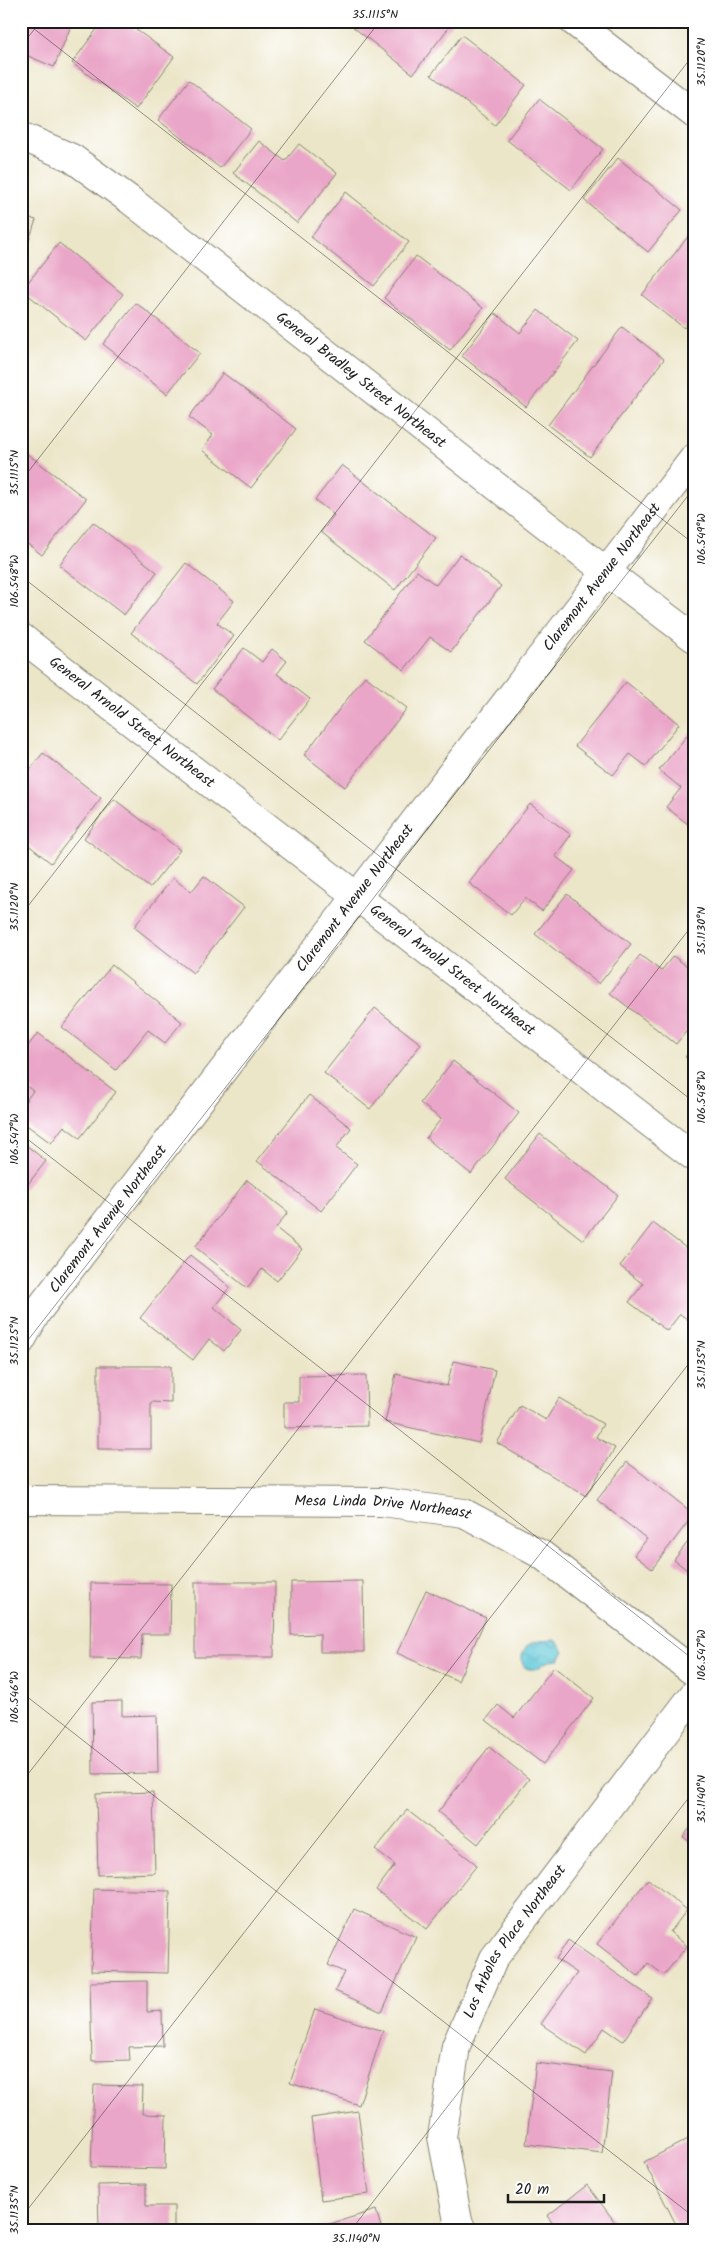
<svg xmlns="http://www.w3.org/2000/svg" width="715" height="2251" font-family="Kalam,sans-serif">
<defs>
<pattern id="water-waves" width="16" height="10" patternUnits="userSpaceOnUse" patternTransform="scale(1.25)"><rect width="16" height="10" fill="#5dc7d8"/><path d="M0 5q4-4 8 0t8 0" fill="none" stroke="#50aab9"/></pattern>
</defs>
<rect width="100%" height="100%" fill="#fff"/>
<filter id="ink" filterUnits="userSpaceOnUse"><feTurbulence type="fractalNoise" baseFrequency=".02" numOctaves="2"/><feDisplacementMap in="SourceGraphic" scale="10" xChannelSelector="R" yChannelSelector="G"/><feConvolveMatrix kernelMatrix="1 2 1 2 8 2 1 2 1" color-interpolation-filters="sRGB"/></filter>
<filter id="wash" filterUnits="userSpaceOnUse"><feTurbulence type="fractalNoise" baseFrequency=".0096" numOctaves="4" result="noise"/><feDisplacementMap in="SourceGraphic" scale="20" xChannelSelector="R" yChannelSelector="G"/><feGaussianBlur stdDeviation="1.12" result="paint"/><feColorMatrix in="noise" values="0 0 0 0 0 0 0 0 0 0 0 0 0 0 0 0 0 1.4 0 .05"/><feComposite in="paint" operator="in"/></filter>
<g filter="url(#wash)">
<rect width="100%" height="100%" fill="#ece6c9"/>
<path fill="url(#water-waves)" stroke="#3c727a" d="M 554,1640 L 558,1642 L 564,1651 L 559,1660 C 555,1661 551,1660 547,1662 C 542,1664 539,1669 533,1669 C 517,1671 520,1650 530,1644 C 537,1640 546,1641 554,1640 Z"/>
<g id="blocks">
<g fill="#eaa6c8">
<polygon points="21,21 73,21 54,67 21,53"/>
<polygon points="103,21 124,21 174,57 136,109 72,63"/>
<polygon points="350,21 453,21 453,22 413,74 348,23"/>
<polygon points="462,35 526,85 495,125 431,75"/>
<polygon points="189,80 251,129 220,168 158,120"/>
<polygon points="539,99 603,149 571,190 507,140"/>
<polygon points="259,141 285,161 299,144 337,173 297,223 233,173"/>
<polygon points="618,158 682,210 648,252 584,200"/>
<polygon points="346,192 409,242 374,286 311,237"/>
<polygon points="21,215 36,220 22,261 21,261"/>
<polygon points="694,229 694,316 684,328 642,295"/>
<polygon points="59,243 123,294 86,341 22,290"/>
<polygon points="416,256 483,308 450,350 384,298"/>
<polygon points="136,303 200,353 167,394 103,344"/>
<polygon points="538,310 578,341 526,407 462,356 495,313 520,333"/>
<polygon points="622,327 664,359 590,457 548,425"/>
<polygon points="223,373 296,429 251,488 202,450 213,435 189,417"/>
<polygon points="21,449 86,499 42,555 21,539"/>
<polygon points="342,465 436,538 395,590 321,532 334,515 315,500"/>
<polygon points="93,522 157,572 124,615 59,565"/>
<polygon points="460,554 501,586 451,652 430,637 404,670 365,640 417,571 436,585"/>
<polygon points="186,563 234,601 217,623 234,636 197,684 131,633"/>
<polygon points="244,648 262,662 272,649 287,661 277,674 310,699 278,740 212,689"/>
<polygon points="365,676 407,708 345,787 304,755"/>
<polygon points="626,682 679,724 646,766 630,754 613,775 575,746"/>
<polygon points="690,732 694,735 694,829 666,807 681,788 659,770"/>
<polygon points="43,753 101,798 51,863 21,839 21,781"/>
<polygon points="114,799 180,850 150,888 84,838"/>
<polygon points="530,804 571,835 555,856 574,870 542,911 525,898 511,915 469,883"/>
<polygon points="204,876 244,907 193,973 134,927 173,878 191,892"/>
<polygon points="567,894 631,944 599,984 535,934"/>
<polygon points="640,955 661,971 673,956 694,971 694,987 690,991 694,994 694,1022 676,1044 610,993"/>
<polygon points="112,965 182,1022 165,1043 148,1030 116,1070 62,1027"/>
<polygon points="375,1008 421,1044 370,1109 324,1073"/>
<polygon points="38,1033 116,1092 80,1138 64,1126 51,1143 21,1121 21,1107 33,1091 21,1082 21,1055"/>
<polygon points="694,1046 694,1064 685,1057"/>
<polygon points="453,1061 519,1113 471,1174 426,1138 441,1119 420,1103"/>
<polygon points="309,1095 351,1128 336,1148 357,1164 321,1211 257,1161"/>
<polygon points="540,1134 618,1195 583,1240 505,1179"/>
<polygon points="21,1141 46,1161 21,1193"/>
<polygon points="247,1180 288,1212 276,1228 302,1249 277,1281 262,1269 247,1288 195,1247"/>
<polygon points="653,1223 694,1254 694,1324 680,1314 667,1331 629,1302 643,1284 620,1266"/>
<polygon points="190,1255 230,1287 214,1307 241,1330 224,1351 209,1339 193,1360 140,1318"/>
<polygon points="453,1361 495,1370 479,1443 385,1422 396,1374 447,1386"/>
<polygon points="98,1366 171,1366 171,1403 151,1402 151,1449 98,1449"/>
<polygon points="366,1375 367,1426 284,1428 284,1402 299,1402 299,1376"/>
<polygon points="559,1398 603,1424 596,1437 615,1448 586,1496 497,1443 520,1405 546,1420"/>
<polygon points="627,1462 694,1514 652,1569 634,1555 647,1539 597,1500"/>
<polygon points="694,1534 694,1575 674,1560"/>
<polygon points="363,1581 364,1652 320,1652 320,1634 291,1635 291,1582"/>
<polygon points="195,1582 275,1582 274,1657 195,1657"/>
<polygon points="91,1583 171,1584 170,1634 142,1634 141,1659 90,1658"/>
<polygon points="426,1590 486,1618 458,1681 397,1653"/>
<polygon points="554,1667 594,1698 543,1764 486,1720 498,1705 514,1718"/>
<polygon points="122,1701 122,1716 157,1715 158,1773 93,1774 92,1702"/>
<polygon points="489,1747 529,1779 478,1844 438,1812"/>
<polygon points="153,1792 155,1873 98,1875 96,1794"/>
<polygon points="407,1810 477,1865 427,1929 376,1890 395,1865 375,1850"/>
<polygon points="694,1823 694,1845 683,1837"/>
<polygon points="648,1879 687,1910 670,1932 687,1946 664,1975 648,1963 638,1976 597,1944"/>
<polygon points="94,1889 170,1891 168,1973 91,1971"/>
<polygon points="354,1909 416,1937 382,2012 335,1991 344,1972 328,1965"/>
<polygon points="568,1940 652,1998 623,2041 604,2028 586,2055 541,2024 577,1973 556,1959"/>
<polygon points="147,1981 147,2012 162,2011 163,2046 129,2047 130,2060 92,2061 90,1982"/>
<polygon points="315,2009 383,2031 359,2105 290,2083"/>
<polygon points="536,2063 612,2072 602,2153 526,2144"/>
<polygon points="94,2085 143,2086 142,2114 166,2115 165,2169 91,2167"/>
<polygon points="358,2111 369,2194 321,2200 311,2118"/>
<polygon points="694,2136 694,2230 679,2230 644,2162"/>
<polygon points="146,2184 146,2206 174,2206 174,2230 99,2230 98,2185"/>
<polygon points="587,2185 621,2230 558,2230 547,2216"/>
<polygon points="376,2210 382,2230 313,2230 313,2229"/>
</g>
</g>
</g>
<g filter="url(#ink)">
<use href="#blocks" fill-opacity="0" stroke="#848172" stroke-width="1"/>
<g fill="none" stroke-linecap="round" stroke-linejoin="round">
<g stroke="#848172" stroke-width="30">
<g id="minor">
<polyline points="573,21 694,114"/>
<path id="s1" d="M 21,136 L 72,158 L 130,200 L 574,547 L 694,638"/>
<path id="s2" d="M 21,637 L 694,1157"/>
<path id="s3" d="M 21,1341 L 37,1312 L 694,458"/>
<path id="s4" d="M 21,1500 L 382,1502 L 464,1513 L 542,1555 L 694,1672"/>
<path id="s5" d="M 462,2230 L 458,2221 L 442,2137 L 456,2046 L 494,1958 L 694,1694"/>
</g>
</g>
<use href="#minor" stroke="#fff" stroke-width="28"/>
</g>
</g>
<path fill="none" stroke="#1c1c1c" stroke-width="1" stroke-opacity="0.45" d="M 24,21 L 694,544M 21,46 L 41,21M 21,481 L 380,21M 21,576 L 694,1102M 21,915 L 694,54M 21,1134 L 694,1660M 21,1349 L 694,488M 21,1692 L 694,2217M 21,1783 L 694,923M 21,2218 L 694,1357M 351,2230 L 694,1791M 690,2230 L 694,2226"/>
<g text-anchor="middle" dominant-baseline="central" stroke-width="4" stroke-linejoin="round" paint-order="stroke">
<g font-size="15" fill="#1c1c1c" stroke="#fff">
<text stroke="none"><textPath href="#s1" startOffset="420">General Bradley Street Northeast</textPath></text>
<text stroke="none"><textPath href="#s3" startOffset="960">Claremont Avenue Northeast</textPath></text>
<text stroke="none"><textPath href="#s2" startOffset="140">General Arnold Street Northeast</textPath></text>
<text stroke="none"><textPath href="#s3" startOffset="555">Claremont Avenue Northeast</textPath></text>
<text stroke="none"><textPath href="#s2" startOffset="545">General Arnold Street Northeast</textPath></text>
<text stroke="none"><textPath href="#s3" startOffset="150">Claremont Avenue Northeast</textPath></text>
<text stroke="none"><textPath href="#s4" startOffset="362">Mesa Linda Drive Northeast</textPath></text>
<text stroke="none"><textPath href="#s5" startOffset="308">Los Arboles Place Northeast</textPath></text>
</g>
</g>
<rect width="715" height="2251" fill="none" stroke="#fff" stroke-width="55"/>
<path d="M508 2194v8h96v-8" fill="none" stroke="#1c1c1c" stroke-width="2.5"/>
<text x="515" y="2194" font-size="15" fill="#1c1c1c" stroke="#ffffff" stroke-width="4" paint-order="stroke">20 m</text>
<rect x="28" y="28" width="660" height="2196" fill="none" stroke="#1c1c1c" stroke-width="2"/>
<g font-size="12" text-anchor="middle" fill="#1c1c1c">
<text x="375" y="18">35.1115°N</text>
<text transform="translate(701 62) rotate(-90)" y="4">35.1120°N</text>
<text transform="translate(14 473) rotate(-90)" y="4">35.1115°N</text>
<text transform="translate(701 539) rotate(-90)" y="4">106.549°W</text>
<text transform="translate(14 581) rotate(-90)" y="4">106.548°W</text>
<text transform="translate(14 907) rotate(-90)" y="4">35.1120°N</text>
<text transform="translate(701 931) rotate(-90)" y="4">35.1130°N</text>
<text transform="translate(701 1097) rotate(-90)" y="4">106.548°W</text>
<text transform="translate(14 1139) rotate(-90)" y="4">106.547°W</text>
<text transform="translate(14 1341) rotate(-90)" y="4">35.1125°N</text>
<text transform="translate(701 1365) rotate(-90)" y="4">35.1135°N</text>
<text transform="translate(701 1655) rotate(-90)" y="4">106.547°W</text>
<text transform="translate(14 1697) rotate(-90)" y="4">106.546°W</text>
<text transform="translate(701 1799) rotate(-90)" y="4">35.1140°N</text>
<text transform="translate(14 2210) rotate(-90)" y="4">35.1135°N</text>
<text x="356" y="2242">35.1140°N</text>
</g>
</svg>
